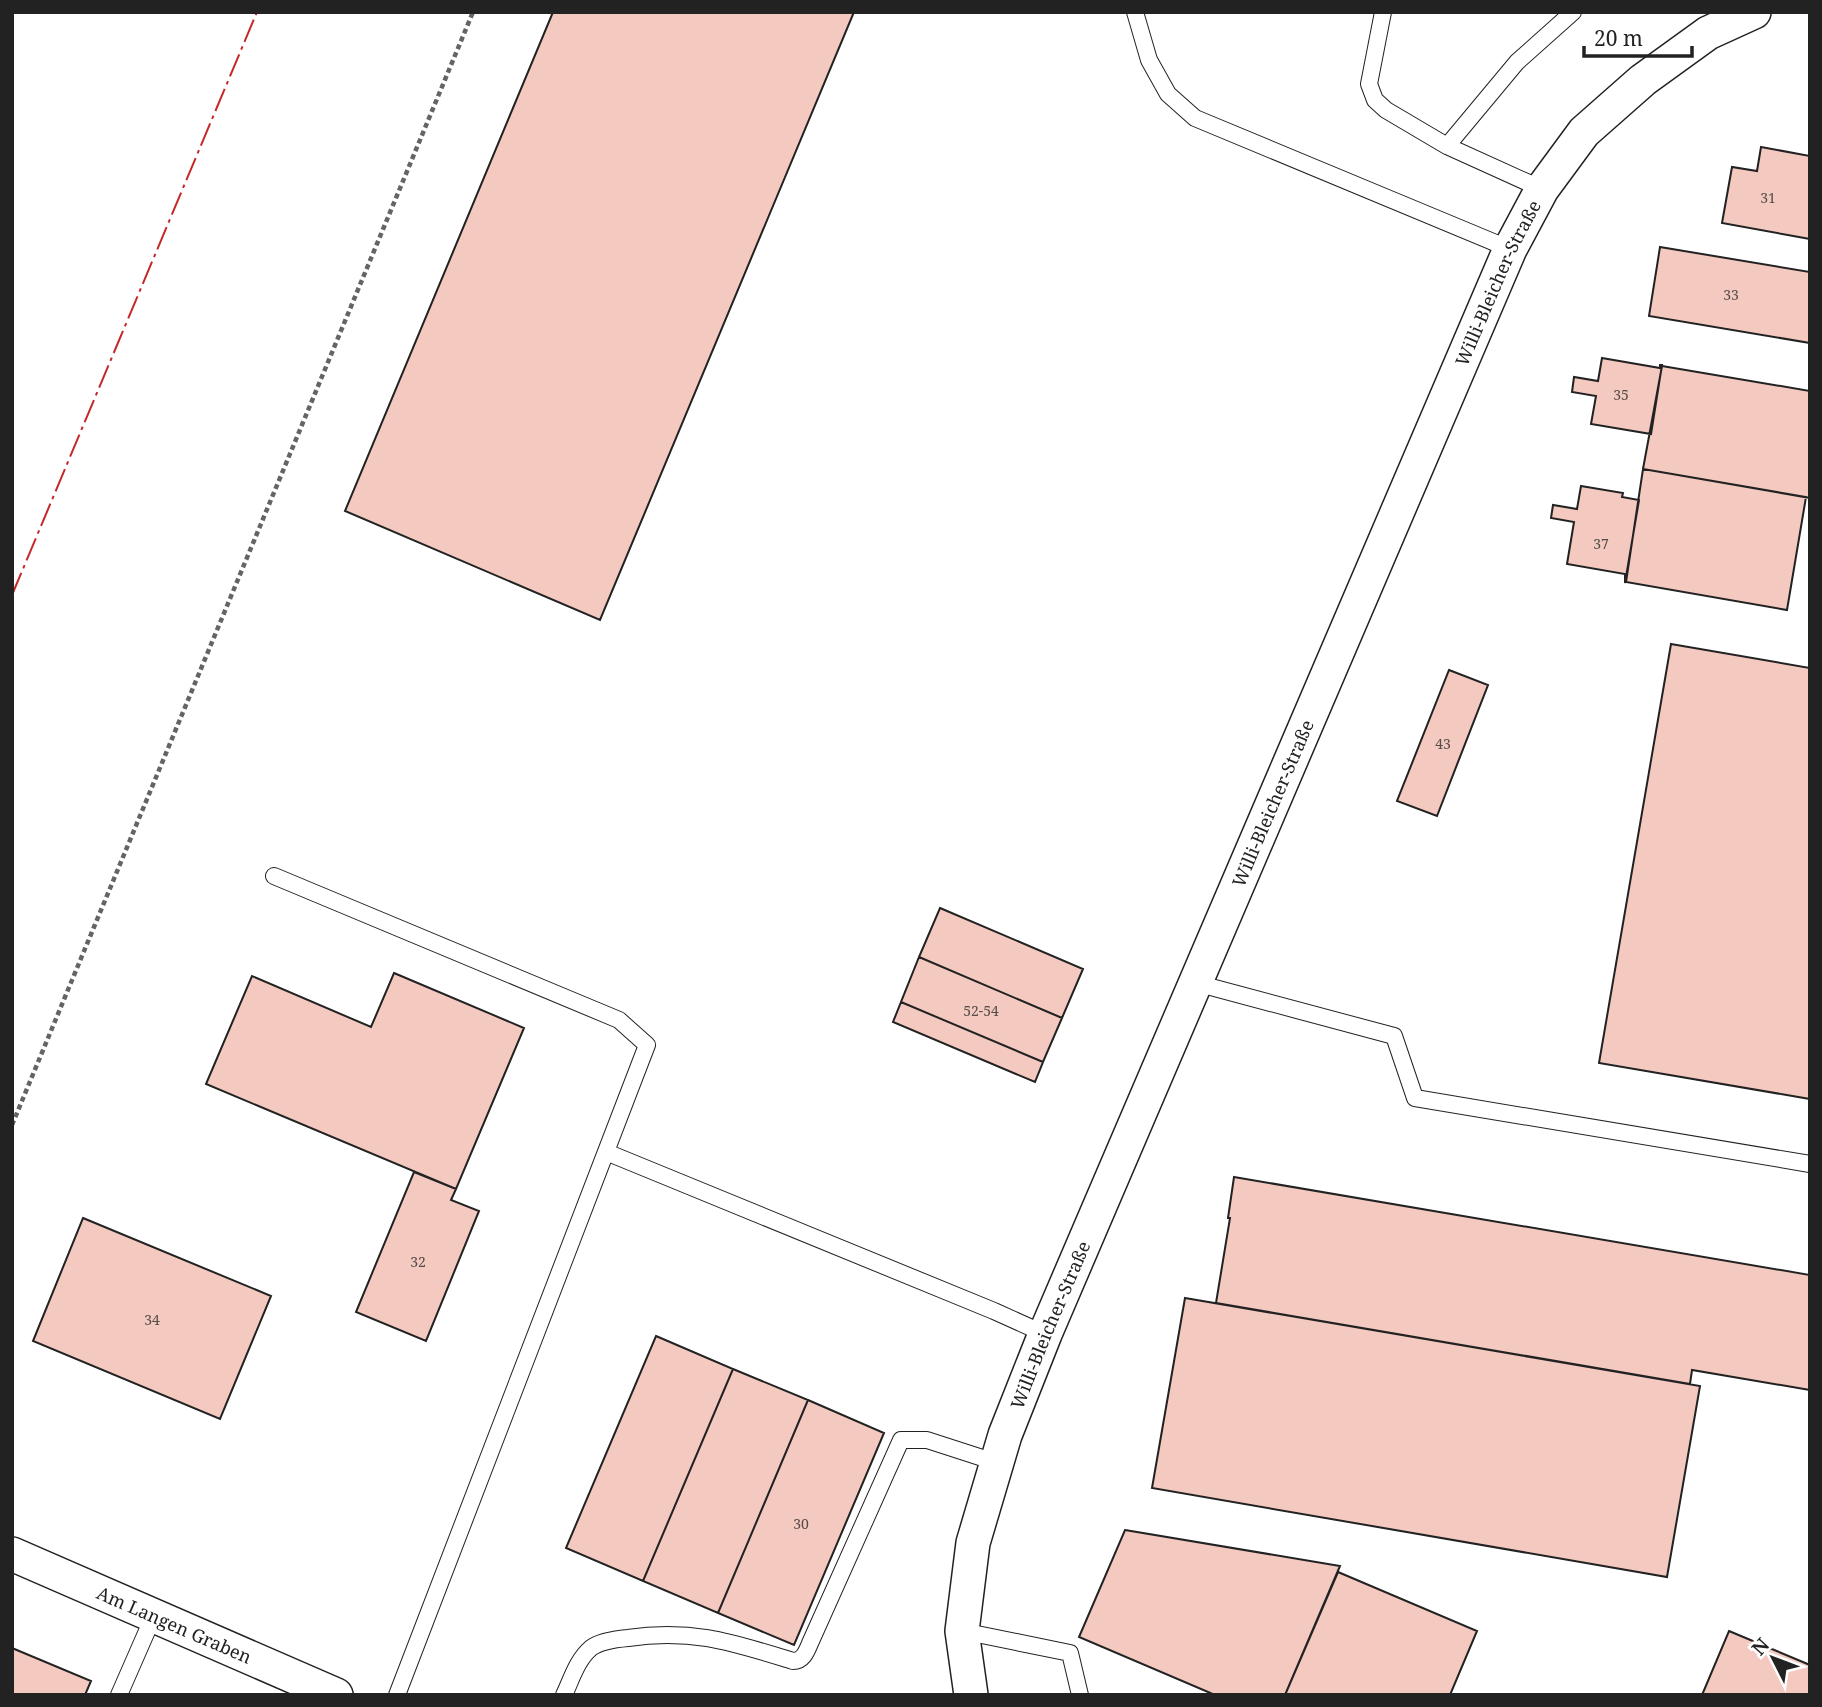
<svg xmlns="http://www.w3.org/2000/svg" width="1822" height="1707" font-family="'Noto Serif',serif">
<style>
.building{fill:#f3c9c0;stroke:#222;stroke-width:2}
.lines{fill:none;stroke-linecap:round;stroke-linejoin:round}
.lane-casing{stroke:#222;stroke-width:18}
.street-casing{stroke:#222;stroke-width:36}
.path{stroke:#646464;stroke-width:4.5;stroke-dasharray:5 3.5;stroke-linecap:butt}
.lane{stroke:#fff;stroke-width:16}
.street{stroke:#fff;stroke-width:33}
.power{stroke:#c62828;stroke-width:2;stroke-dasharray:24 5 3.5 5;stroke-linecap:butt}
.labels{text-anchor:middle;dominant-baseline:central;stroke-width:5;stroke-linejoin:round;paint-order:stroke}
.number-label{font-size:14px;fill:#564c4a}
.street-label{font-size:18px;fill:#222;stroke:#fff}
</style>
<rect width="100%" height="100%" fill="#fff"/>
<path class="building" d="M 553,12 L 854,12 L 600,620 L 345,511 Z
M 1761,147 L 1810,156 L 1810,239 L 1722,223 L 1732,167 L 1757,171 Z
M 1660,247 L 1810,272 L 1810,343 L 1649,316 Z
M 1602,358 L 1660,368 L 1660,365 L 1662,365 L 1651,434 L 1591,424 L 1596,396 L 1572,392 L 1574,377 L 1598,381 Z
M 1662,366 L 1810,391 L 1810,498 L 1643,469 Z
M 1643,469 L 1806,497 L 1787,610 L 1626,582 Z
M 1581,486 L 1623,493 L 1622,497 L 1639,500 L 1625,583 L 1625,574 L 1567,564 L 1574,522 L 1551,518 L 1553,505 L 1577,509 Z
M 1671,644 L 1810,668 L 1810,1099 L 1599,1063 Z
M 1449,670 L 1488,685 L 1437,816 L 1397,801 Z
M 940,908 L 1083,969 L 1062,1018 L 919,957 Z
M 919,957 L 1062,1018 L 1043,1062 L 901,1002 Z
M 394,973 L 524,1028 L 456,1189 L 206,1084 L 252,976 L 371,1027 Z
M 901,1002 L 1043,1062 L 1035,1082 L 893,1022 Z
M 414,1172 L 456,1189 L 451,1200 L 479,1211 L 426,1341 L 356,1312 Z
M 1234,1177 L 1810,1275 L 1810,1390 L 1692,1370 L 1690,1384 L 1216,1303 L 1230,1218 L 1228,1218 Z
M 83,1218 L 271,1296 L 220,1419 L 33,1341 Z
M 1185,1298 L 1700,1386 L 1667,1577 L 1152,1488 Z
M 656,1336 L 733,1369 L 643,1581 L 566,1548 Z
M 733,1369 L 808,1400 L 718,1613 L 643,1581 Z
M 808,1400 L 884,1433 L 794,1645 L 718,1613 Z
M 1125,1530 L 1340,1566 L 1285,1695 L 1215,1695 L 1079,1637 Z
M 1338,1572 L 1477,1631 L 1450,1695 L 1285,1695 Z
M 1729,1631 L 1810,1665 L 1810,1695 L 1702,1695 Z
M 12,1648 L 91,1681 L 85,1695 L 12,1695 Z"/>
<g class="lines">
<g class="lane-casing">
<path id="lane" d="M 1135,12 L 1149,60 L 1168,94 L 1195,118 L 1510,249
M 1383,12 L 1369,84 L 1375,100 L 1386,110 L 1447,146 L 1542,189
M 1447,146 L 1517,62 L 1573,12
M 274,876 L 619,1020 L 647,1045 L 397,1695
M 1196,983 L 1394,1036 L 1415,1098 L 1810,1164
M 606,1152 L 994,1311 L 1045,1334
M 962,1631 L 1070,1653 L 1080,1695
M 119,1695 L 154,1615
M 564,1695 C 572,1678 577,1660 591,1648 C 600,1641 617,1639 628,1638 C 691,1628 734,1643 793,1661 C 804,1661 807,1650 811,1641 L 901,1440 L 927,1440 L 995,1462"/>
</g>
<g class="street-casing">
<g id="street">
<path id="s1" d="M 12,1554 L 336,1695"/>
<path id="s2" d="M 971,1695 L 962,1631 L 973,1543 L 1005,1435 L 1045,1334 L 1510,249 L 1542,189 L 1584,132 L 1643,80 L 1708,33 L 1754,12"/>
</g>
</g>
<path class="path" d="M 12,1125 L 473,12"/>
<use href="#lane" class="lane"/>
<use href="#street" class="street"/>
<path class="power" d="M 12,595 L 257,12"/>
</g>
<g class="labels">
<g class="number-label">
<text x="1768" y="197">31</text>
<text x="1731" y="294">33</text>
<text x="1621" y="394">35</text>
<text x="1601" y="543">37</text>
<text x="1443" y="743">43</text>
<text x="981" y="1010">52-54</text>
<text x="418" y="1261">32</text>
<text x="152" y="1319">34</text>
<text x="801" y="1523">30</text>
</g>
<g class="street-label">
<text stroke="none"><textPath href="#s2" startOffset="1519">Willi-Bleicher-Straße</textPath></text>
<text stroke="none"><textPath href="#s2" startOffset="952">Willi-Bleicher-Straße</textPath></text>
<text stroke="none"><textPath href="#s2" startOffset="385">Willi-Bleicher-Straße</textPath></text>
<text stroke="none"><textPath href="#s1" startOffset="177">Am Langen Graben</textPath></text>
</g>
</g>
<rect width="1822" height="1707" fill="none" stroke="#222222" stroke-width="28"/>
<g transform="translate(1773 1658) rotate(312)" stroke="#ffffff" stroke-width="5" paint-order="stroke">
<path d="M0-5L12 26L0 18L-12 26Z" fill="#222222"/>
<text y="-10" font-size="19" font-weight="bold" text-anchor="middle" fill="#222222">N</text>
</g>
<path d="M1584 46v10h108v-10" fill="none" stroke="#222222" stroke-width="3.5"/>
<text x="1594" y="46" font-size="21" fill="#222222" stroke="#ffffff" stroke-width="5" paint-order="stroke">20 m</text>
</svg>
